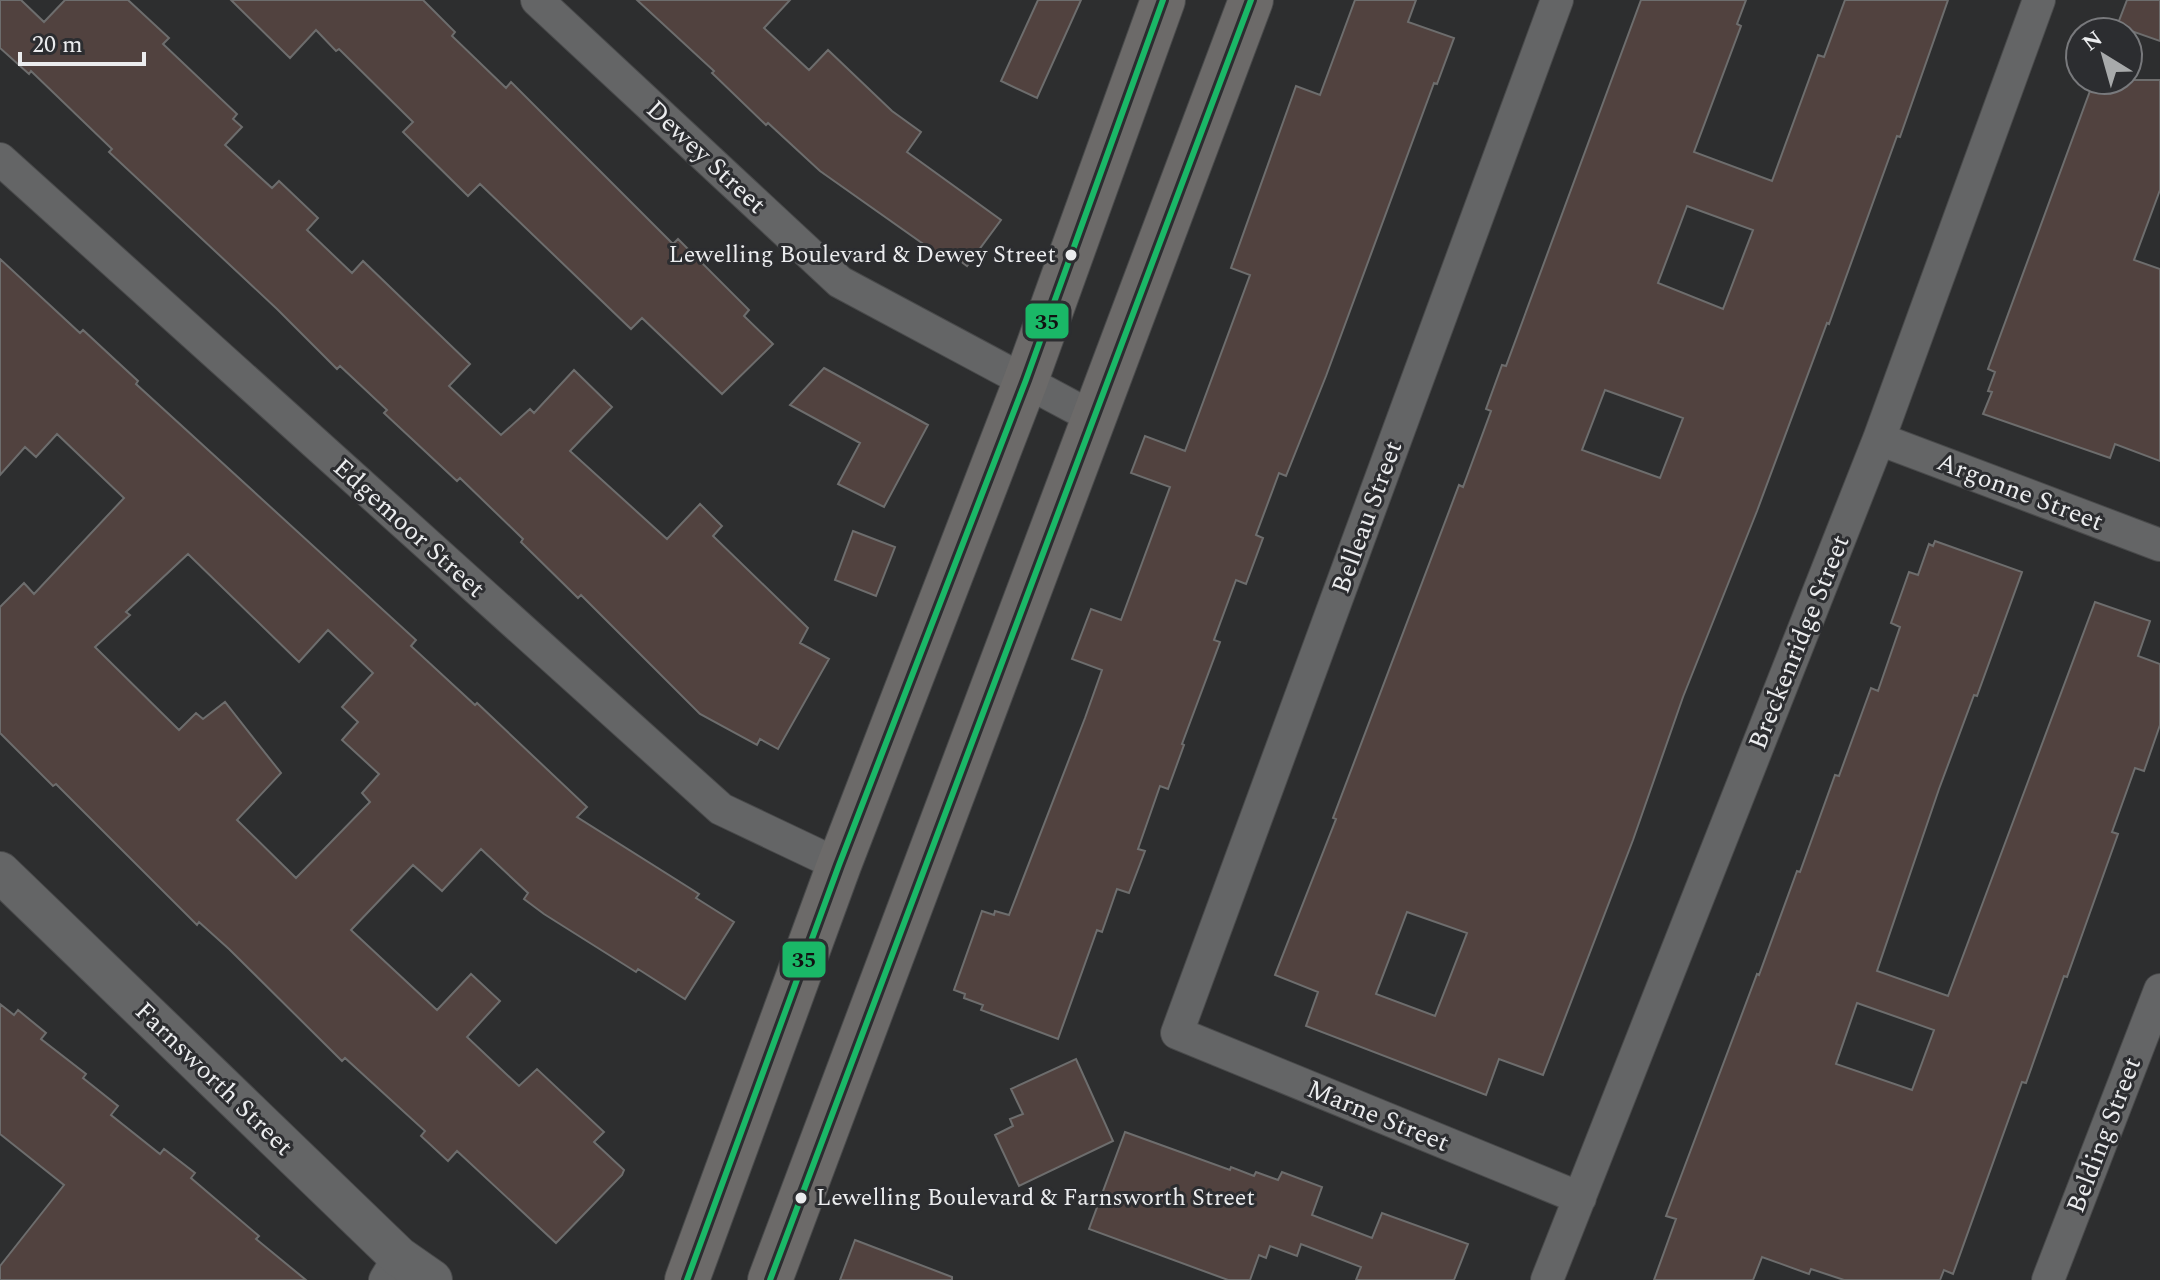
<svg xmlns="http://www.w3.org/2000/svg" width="2160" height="1280" font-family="Spectral,serif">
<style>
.building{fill:#51423f;stroke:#6d6d6d;stroke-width:2;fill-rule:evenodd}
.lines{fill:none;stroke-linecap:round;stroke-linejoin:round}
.minor-casing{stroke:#494a4b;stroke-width:34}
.tertiary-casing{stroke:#494a4b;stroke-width:42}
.secondary-casing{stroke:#494a4b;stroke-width:46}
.minor{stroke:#646566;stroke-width:32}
.tertiary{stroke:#646566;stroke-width:40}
.secondary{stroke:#6c6a69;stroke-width:44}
.bus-1-casing{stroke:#2c2d30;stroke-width:12}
.bus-1{stroke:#1ab867;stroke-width:6}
.bus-dot{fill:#ebecee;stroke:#2c2d30;stroke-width:3}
.labels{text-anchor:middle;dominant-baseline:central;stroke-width:6;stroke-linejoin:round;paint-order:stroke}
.bus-label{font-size:24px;fill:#ebecee;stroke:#2c2d30;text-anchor:end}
.street-label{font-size:26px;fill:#ebecee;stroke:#2c2d30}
.line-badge{stroke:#2c2d30;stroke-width:3}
.pale-badge-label{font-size:22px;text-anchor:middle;font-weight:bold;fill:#111}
</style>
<rect width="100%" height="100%" fill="#2d2e2f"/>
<path class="building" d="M 0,0 L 21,0 L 44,22 L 65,0 L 128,0 L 169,38 L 163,44 L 237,114 L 233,119 L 242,127 L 225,145 L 272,188 L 279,181 L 318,218 L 307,230 L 352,273 L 363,261 L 470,364 L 449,386 L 501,435 L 530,409 L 534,413 L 574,370 L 612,407 L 570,451 L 667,539 L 700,504 L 722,526 L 713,536 L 808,628 L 800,643 L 829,659 L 778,749 L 760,739 L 757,745 L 700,714 L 581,595 L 578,598 L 521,542 L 523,539 L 460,478 L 457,481 L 384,413 L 387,410 L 340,366 L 337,369 L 277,309 L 109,152 L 112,149 L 31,71 L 29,74 L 0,48 Z
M 231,0 L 423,0 L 455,32 L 452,36 L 506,88 L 511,82 L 673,244 L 678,239 L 749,310 L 744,316 L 773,344 L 722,394 L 642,318 L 631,329 L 480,184 L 468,196 L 403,132 L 413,122 L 339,49 L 336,51 L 316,30 L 290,58 Z
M 637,0 L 790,0 L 764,28 L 809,70 L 828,50 L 892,111 L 921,132 L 907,152 L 1001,220 L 967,266 L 951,254 L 946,260 L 820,171 L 768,123 L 766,125 L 712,73 L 714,71 Z
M 1038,0 L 1081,0 L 1037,98 L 1001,81 Z
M 1355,0 L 1416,0 L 1408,22 L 1454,38 L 1437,84 L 1434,83 L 1326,376 L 1286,476 L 1279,473 L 1256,535 L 1263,538 L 1246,584 L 1236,580 L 1214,640 L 1220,642 L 1182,744 L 1184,745 L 1168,789 L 1160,786 L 1138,849 L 1145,851 L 1129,893 L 1117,889 L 1102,932 L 1097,930 L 1058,1039 L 981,1010 L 983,1005 L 964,998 L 965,994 L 954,990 L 982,911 L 994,915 L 995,911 L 1009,915 L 1085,718 L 1102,670 L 1072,659 L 1091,609 L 1121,620 L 1170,487 L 1131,473 L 1145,436 L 1185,451 L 1250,275 L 1231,268 L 1296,86 L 1320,95 Z
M 1641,0 L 1746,0 L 1737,24 L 1741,26 L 1694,152 L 1772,181 L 1818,55 L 1824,57 L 1845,0 L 1948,0 L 1900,137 L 1897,136 L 1829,324 L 1827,323 L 1757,511 L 1683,697 L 1633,840 L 1543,1075 L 1499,1059 L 1486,1095 L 1306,1026 L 1318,992 L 1275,975 L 1336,819 L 1333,818 L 1459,485 L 1463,487 L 1491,411 L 1486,409 L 1502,365 L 1506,366 ZM 1687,206 L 1753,230 L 1723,309 L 1658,283 ZM 1605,390 L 1683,418 L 1660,478 L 1582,450 ZM 1407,912 L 1467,933 L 1435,1016 L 1376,994 Z
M 2127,0 L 2160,0 L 2160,41 L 2117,26 Z
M 2094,80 L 2160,80 L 2160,190 L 2134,260 L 2160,269 L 2160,461 L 2115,444 L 2110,458 L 1983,414 L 1992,392 L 1988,391 L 1995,372 L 1988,369 Z
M 0,259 L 80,333 L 83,330 L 138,381 L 136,384 L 416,640 L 411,646 L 475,705 L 477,703 L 587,807 L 577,817 L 699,894 L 696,898 L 734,922 L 685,999 L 638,969 L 636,972 L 544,914 L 524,899 L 528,893 L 481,849 L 442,891 L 413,865 L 351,930 L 437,1010 L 471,974 L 500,1001 L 467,1037 L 519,1086 L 537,1069 L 604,1132 L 594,1142 L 624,1170 L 622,1175 L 556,1243 L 457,1151 L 448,1161 L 421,1136 L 425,1131 L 345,1058 L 342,1061 L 229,949 L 199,922 L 197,925 L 56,784 L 53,786 L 0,733 L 0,607 L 24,583 L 34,594 L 124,498 L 57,434 L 36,457 L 25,447 L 0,475 ZM 188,554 L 299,662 L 328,630 L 373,673 L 342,707 L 358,722 L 342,740 L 379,774 L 362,793 L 370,802 L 296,878 L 237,820 L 281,773 L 225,702 L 203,719 L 196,713 L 179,730 L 95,647 L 130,615 L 126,612 Z
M 824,368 L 928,425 L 884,507 L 838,484 L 860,443 L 790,405 Z
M 853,531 L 895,547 L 876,596 L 835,580 Z
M 1935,541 L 2022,572 L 1977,696 L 1974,695 L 1939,789 L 1877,971 L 1948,996 L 2095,602 L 2150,621 L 2138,656 L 2160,664 L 2160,725 L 2144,771 L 2135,768 L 2112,832 L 2118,834 L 2067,977 L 2064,976 L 2026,1083 L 2022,1082 L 1953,1274 L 1944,1270 L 1940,1280 L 1844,1280 L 1811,1269 L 1809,1274 L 1762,1257 L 1753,1280 L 1654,1280 L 1676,1219 L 1666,1216 L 1757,974 L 1759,975 L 1797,871 L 1800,872 L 1835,775 L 1839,776 L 1871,688 L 1878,691 L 1900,627 L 1891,623 L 1909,572 L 1918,575 L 1929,544 L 1933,546 ZM 1857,1003 L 1934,1030 L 1912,1090 L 1836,1064 Z
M 0,1004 L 14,1015 L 18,1010 L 46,1033 L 41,1039 L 86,1074 L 83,1078 L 118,1106 L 111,1115 L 160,1154 L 164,1149 L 195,1173 L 191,1178 L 259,1236 L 256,1239 L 306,1280 L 0,1280 L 0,1266 L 64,1185 L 0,1134 Z
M 1076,1059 L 1113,1141 L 1019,1186 L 995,1135 L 1013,1126 L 1010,1119 L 1023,1114 L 1011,1089 Z
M 1125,1132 L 1230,1170 L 1231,1167 L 1254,1176 L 1256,1172 L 1278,1180 L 1282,1172 L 1322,1187 L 1312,1215 L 1372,1238 L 1382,1213 L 1468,1244 L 1454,1280 L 1356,1280 L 1361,1267 L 1301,1244 L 1297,1256 L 1270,1246 L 1266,1258 L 1259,1255 L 1250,1280 L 1228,1280 L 1089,1229 Z
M 855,1240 L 952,1277 L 952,1280 L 840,1280 Z"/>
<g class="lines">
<g class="minor-casing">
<path id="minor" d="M 537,0 L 840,282 L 1094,418
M 1557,0 L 1177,1033 L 1580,1198
M 0,159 L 721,809 L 839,865
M 1879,439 L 2160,545
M 385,1280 L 399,1257
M 1547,1280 L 1879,439 L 2039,0
M 2048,1280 L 2160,990"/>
</g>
<g class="tertiary-casing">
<path id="tertiary" d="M 0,872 L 399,1257 L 432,1280"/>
</g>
<g class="secondary-casing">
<path id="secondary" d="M 687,1280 L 839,865 L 1026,380 L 1163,0
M 770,1280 L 1251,0"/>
</g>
<use href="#minor" class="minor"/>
<use href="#tertiary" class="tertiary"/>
<use href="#secondary" class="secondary"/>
<g class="bus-1-casing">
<path id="bus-1" d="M 687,1280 L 839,865 L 1026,380 L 1163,0
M 770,1280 L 1251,0"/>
</g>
<use href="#bus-1" class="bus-1"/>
</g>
<g class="bus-dot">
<circle cx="1071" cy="255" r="7"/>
<circle cx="801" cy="1198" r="7"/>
</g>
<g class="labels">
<g class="bus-label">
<text x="1056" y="255">Lewelling Boulevard &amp; Dewey Street</text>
<text x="816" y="1198" text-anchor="start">Lewelling Boulevard &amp; Farnsworth Street</text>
</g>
<g class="street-label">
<text transform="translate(706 157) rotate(43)">Dewey Street</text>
<text transform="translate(2020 492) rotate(21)">Argonne Street</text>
<text transform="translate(1367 517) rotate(-70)">Belleau Street</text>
<text transform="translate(409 528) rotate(42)">Edgemoor Street</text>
<text transform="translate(1799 642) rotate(-68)">Breckenridge Street</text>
<text transform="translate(214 1079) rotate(44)">Farnsworth Street</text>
<text transform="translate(1378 1116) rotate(22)">Marne Street</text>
<text transform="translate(2104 1135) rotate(-69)">Belding Street</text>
</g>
</g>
<g class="line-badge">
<rect x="1024" y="302" width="46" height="38" rx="8" fill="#1ab867"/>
<rect x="781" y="940" width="46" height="39" rx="8" fill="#1ab867"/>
</g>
<g class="pale-badge-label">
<text x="1047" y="329">35</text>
<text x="804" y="967">35</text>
</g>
<g transform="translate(2104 56) rotate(323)"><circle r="38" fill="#2c2d30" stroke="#78797c" stroke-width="2"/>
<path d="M0-6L14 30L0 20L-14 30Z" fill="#a8aaab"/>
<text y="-12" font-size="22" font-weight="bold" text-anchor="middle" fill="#ebecee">N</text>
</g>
<path d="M20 52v12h124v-12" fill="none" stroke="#ebecee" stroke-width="4"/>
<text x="32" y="52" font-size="24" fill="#ebecee" stroke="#2c2d30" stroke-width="6" paint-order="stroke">20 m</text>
</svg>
